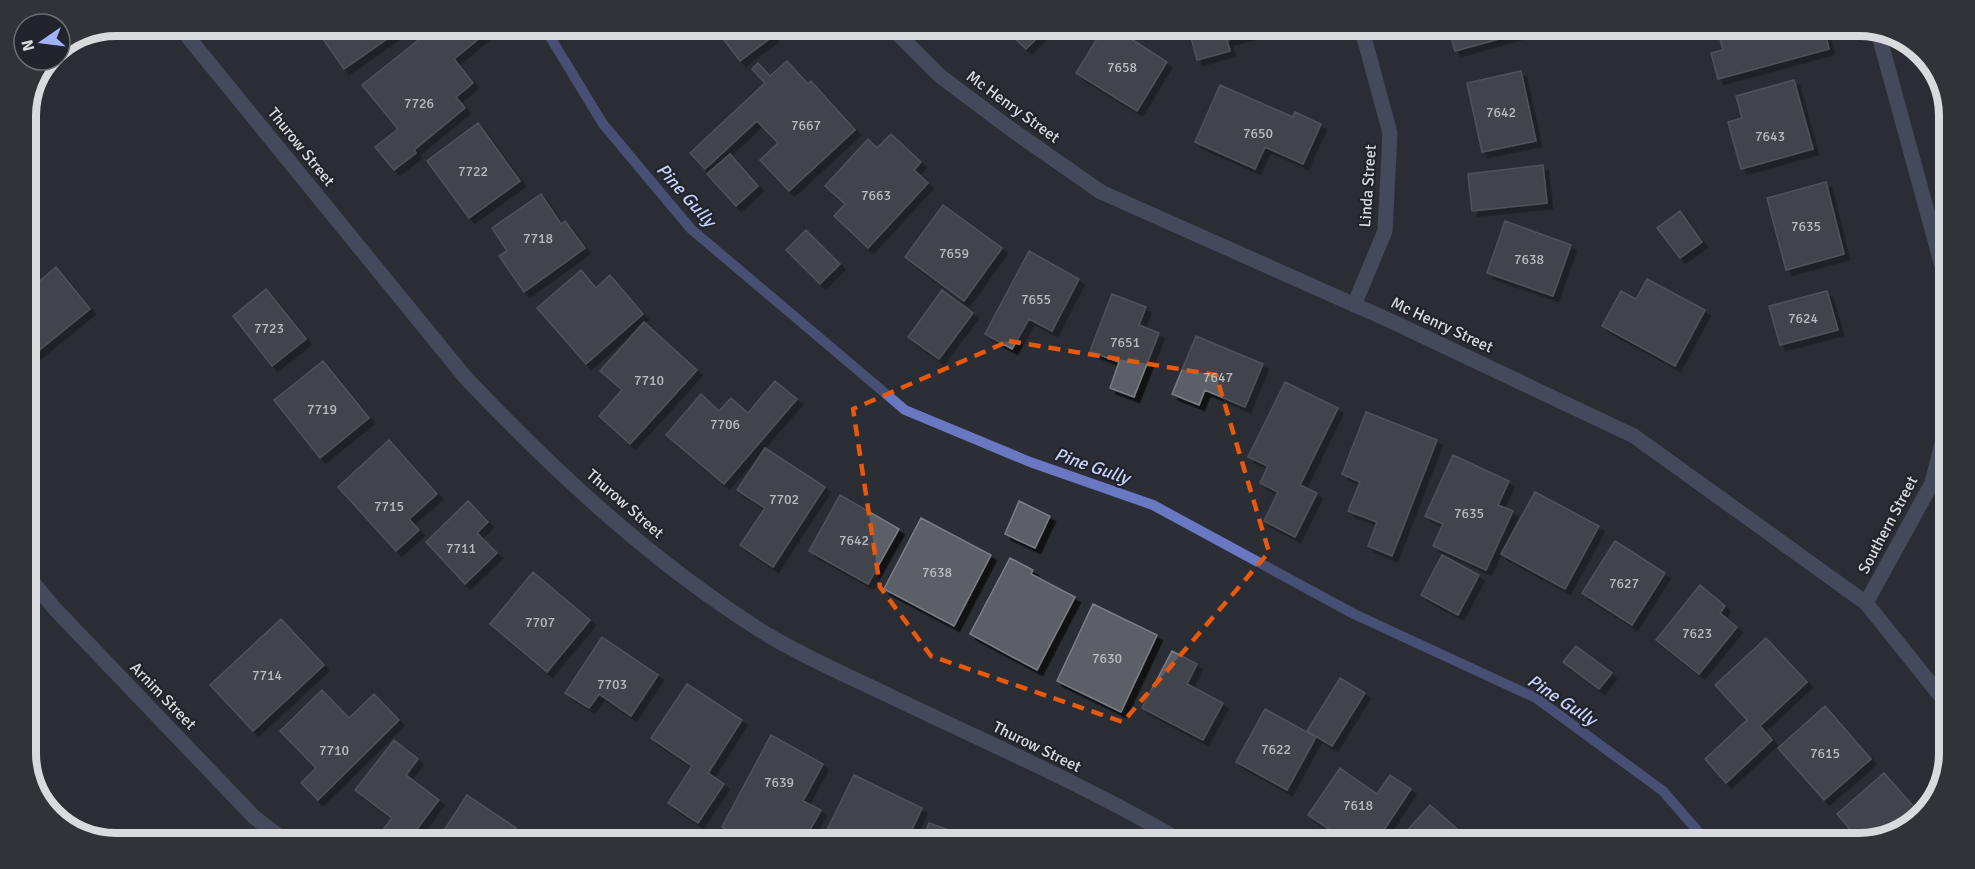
<svg xmlns="http://www.w3.org/2000/svg" width="1975" height="869" font-family="Signika,sans-serif">
<style>
.lines{fill:none;stroke-linecap:round;stroke-linejoin:round}
.stream{stroke:#6a78c4;stroke-width:10}
.building{fill:#5c5e66;stroke:#7c7e86;stroke-width:1.5;filter:url(#shadow)}
.minor{stroke:#646b8c;stroke-width:15}
.marked{fill:none;stroke:#e8590c;stroke-width:4.5;stroke-dasharray:12 8;stroke-linejoin:round}
.labels{text-anchor:middle;dominant-baseline:central;stroke-width:4.5;stroke-linejoin:round;paint-order:stroke}
.number-label{font-size:14px;fill:#babbc0}
.street-label{font-size:16px;fill:#d9dade;stroke:#22242b}
.water-label{font-size:18px;font-style:italic;fill:#c7d1fb;stroke:#22242b}
.rim{fill:none;stroke:#d9dade;stroke-width:8}
</style>
<defs>
<filter id="shadow"><feDropShadow dx="5.5" dy="5.5" stdDeviation="0" flood-color="#0009"/></filter>
</defs>
<rect width="100%" height="100%" fill="#2c2e35"/>
<g class="lines">
<path class="stream" d="M 544,27 L 603,124 L 691,229 L 905,410 L 1030,462 L 1153,505 L 1354,614 L 1536,698 L 1663,791 L 1708,843"/>
</g>
<path class="building" d="M 314,26 L 389,27 L 394,34 L 344,69 Z
M 435,27 L 483,27 L 487,32 L 454,59 L 473,83 L 456,97 L 465,108 L 414,150 L 416,153 L 394,170 L 375,147 L 398,129 L 362,85 Z
M 715,28 L 767,28 L 773,36 L 740,61 Z
M 1005,29 L 1046,29 L 1026,49 Z
M 1103,29 L 1116,29 L 1167,62 L 1137,111 L 1076,73 Z
M 1189,30 L 1264,30 L 1227,40 L 1230,51 L 1197,60 Z
M 1459,31 L 1516,31 L 1517,34 L 1455,51 L 1450,33 Z
M 1718,32 L 1791,32 L 1793,39 L 1825,32 L 1829,49 L 1718,79 L 1711,53 L 1723,50 Z
M 787,61 L 808,84 L 811,81 L 855,130 L 789,191 L 760,160 L 778,143 L 757,121 L 705,169 L 690,153 L 765,83 L 752,69 L 758,63 L 770,76 Z
M 1521,71 L 1536,141 L 1482,152 L 1467,83 Z
M 1794,80 L 1813,149 L 1741,169 L 1728,122 L 1742,118 L 1736,96 Z
M 1220,85 L 1293,117 L 1295,112 L 1321,124 L 1303,164 L 1265,147 L 1255,169 L 1195,142 Z
M 478,123 L 520,181 L 469,218 L 427,161 Z
M 891,134 L 921,162 L 914,170 L 928,183 L 868,248 L 834,216 L 845,204 L 825,186 L 868,139 L 877,148 Z
M 730,154 L 758,186 L 736,206 L 707,174 Z
M 1543,165 L 1547,203 L 1472,211 L 1468,174 Z
M 1826,182 L 1844,254 L 1786,270 L 1767,198 Z
M 541,194 L 561,224 L 565,221 L 585,248 L 524,292 L 499,256 L 507,251 L 492,228 Z
M 943,205 L 1002,248 L 964,301 L 905,257 Z
M 1680,211 L 1702,242 L 1680,258 L 1657,228 Z
M 1505,221 L 1571,245 L 1553,296 L 1487,273 Z
M 806,230 L 840,264 L 820,284 L 786,250 Z
M 1029,251 L 1079,279 L 1052,331 L 1029,319 L 1012,349 L 985,334 Z
M 56,267 L 90,309 L 26,361 L 26,293 Z
M 581,270 L 596,288 L 610,275 L 643,314 L 586,364 L 537,308 Z
M 1647,279 L 1705,310 L 1675,366 L 1602,326 L 1621,291 L 1636,299 Z
M 266,289 L 306,339 L 272,366 L 233,316 Z
M 942,290 L 973,313 L 939,359 L 908,337 Z
M 1827,291 L 1838,330 L 1780,345 L 1769,306 Z
M 1112,294 L 1146,307 L 1139,325 L 1159,333 L 1134,397 L 1110,388 L 1119,362 L 1090,351 Z
M 644,322 L 697,370 L 630,444 L 599,416 L 622,390 L 600,371 Z
M 1196,336 L 1263,364 L 1245,407 L 1205,390 L 1199,405 L 1172,394 Z
M 323,361 L 369,418 L 320,458 L 274,400 Z
M 775,381 L 797,399 L 724,484 L 666,435 L 701,394 L 719,411 L 731,398 L 748,413 Z
M 1285,382 L 1338,408 L 1300,485 L 1317,493 L 1295,537 L 1264,521 L 1278,492 L 1260,483 L 1268,466 L 1248,457 Z
M 1366,412 L 1437,440 L 1392,556 L 1368,546 L 1377,522 L 1348,511 L 1360,482 L 1342,474 Z
M 389,440 L 437,494 L 409,519 L 419,530 L 396,551 L 338,487 Z
M 765,448 L 825,487 L 773,567 L 740,545 L 765,508 L 737,490 Z
M 1453,455 L 1509,481 L 1498,505 L 1513,511 L 1486,570 L 1433,546 L 1443,524 L 1425,516 Z
M 1535,492 L 1599,526 L 1565,589 L 1501,554 Z
M 840,495 L 899,529 L 868,584 L 809,551 Z
M 468,501 L 488,522 L 477,533 L 497,553 L 465,584 L 426,542 Z
M 1019,501 L 1050,516 L 1035,548 L 1005,534 Z
M 921,518 L 991,555 L 954,626 L 884,589 Z
M 1615,541 L 1665,573 L 1632,625 L 1582,593 Z
M 1442,555 L 1479,575 L 1458,615 L 1421,595 Z
M 1010,558 L 1033,570 L 1031,574 L 1075,597 L 1037,670 L 970,634 Z
M 533,572 L 590,620 L 547,672 L 490,624 Z
M 1700,585 L 1725,606 L 1720,613 L 1737,627 L 1699,674 L 1656,640 Z
M 1093,604 L 1157,635 L 1121,712 L 1057,681 Z
M 281,619 L 324,665 L 253,731 L 210,685 Z
M 602,637 L 658,675 L 631,716 L 599,694 L 589,708 L 565,693 Z
M 1766,638 L 1807,682 L 1760,726 L 1772,740 L 1726,783 L 1705,759 L 1747,720 L 1715,685 Z
M 1576,646 L 1612,673 L 1599,689 L 1563,662 Z
M 1172,651 L 1197,664 L 1187,684 L 1223,703 L 1203,740 L 1142,708 Z
M 1340,678 L 1365,693 L 1332,746 L 1307,731 Z
M 687,684 L 742,720 L 708,773 L 724,784 L 698,823 L 668,803 L 692,766 L 651,738 Z
M 322,690 L 349,718 L 374,694 L 399,720 L 318,800 L 301,783 L 316,768 L 280,731 Z
M 1825,706 L 1871,759 L 1824,800 L 1778,748 Z
M 1265,709 L 1316,737 L 1287,790 L 1236,762 Z
M 771,735 L 823,764 L 803,801 L 821,810 L 805,839 L 744,839 L 722,827 Z
M 394,740 L 418,759 L 406,775 L 439,800 L 410,838 L 377,838 L 392,818 L 355,790 Z
M 1340,768 L 1377,794 L 1390,775 L 1411,789 L 1376,842 L 1347,841 L 1308,815 Z
M 1884,773 L 1921,815 L 1910,828 L 1862,843 L 1837,814 Z
M 854,775 L 922,808 L 907,840 L 842,839 L 826,832 Z
M 467,795 L 516,828 L 509,838 L 439,838 Z
M 1430,805 L 1472,842 L 1397,842 Z
M 929,823 L 977,840 L 923,840 Z"/>
<g class="lines">
<path class="minor" d="M 179,26 L 465,377 C 556,473 655,565 768,635 C 808,659 851,677 894,698 C 990,744 1089,787 1181,841
M 893,29 L 940,76 L 1012,130 L 1101,192 L 1391,321 L 1634,436 L 1866,603 L 1943,699
M 1878,32 L 1948,288
M 1354,305 L 1385,231 L 1390,133 L 1362,30
M 26,574 L 55,609 L 254,817 L 280,837
M 1866,603 L 1932,483 L 1946,427"/>
</g>
<path d="M0 0H1975V869H0ZM 1009,341 L 1216,375 L 1269,552 L 1123,722 L 931,656 L 880,587 L 853,409 Z" fill="#2c2e35" fill-opacity=".55" fill-rule="evenodd"/>
<path class="marked" d="M 1009,341 L 1216,375 L 1269,552 L 1123,722 L 931,656 L 880,587 L 853,409 Z"/>
<g class="labels">
<g class="number-label">
<text x="1122" y="67">7658</text>
<text x="419" y="103">7726</text>
<text x="1501" y="112">7642</text>
<text x="806" y="125">7667</text>
<text x="1258" y="133">7650</text>
<text x="1770" y="136">7643</text>
<text x="473" y="171">7722</text>
<text x="876" y="195">7663</text>
<text x="1806" y="226">7635</text>
<text x="538" y="238">7718</text>
<text x="954" y="253">7659</text>
<text x="1529" y="259">7638</text>
<text x="1036" y="299">7655</text>
<text x="1803" y="318">7624</text>
<text x="269" y="328">7723</text>
<text x="1125" y="342">7651</text>
<text x="1218" y="377">7647</text>
<text x="649" y="380">7710</text>
<text x="322" y="409">7719</text>
<text x="725" y="424">7706</text>
<text x="784" y="499">7702</text>
<text x="389" y="506">7715</text>
<text x="1469" y="513">7635</text>
<text x="854" y="540">7642</text>
<text x="461" y="548">7711</text>
<text x="937" y="572">7638</text>
<text x="1624" y="583">7627</text>
<text x="540" y="622">7707</text>
<text x="1697" y="633">7623</text>
<text x="1107" y="658">7630</text>
<text x="267" y="675">7714</text>
<text x="612" y="684">7703</text>
<text x="1276" y="749">7622</text>
<text x="334" y="750">7710</text>
<text x="1825" y="753">7615</text>
<text x="779" y="782">7639</text>
<text x="1358" y="805">7618</text>
</g>
<g class="street-label">
<text transform="translate(1013 107) rotate(36)">Mc Henry Street</text>
<text transform="translate(301 147) rotate(51)">Thurow Street</text>
<text transform="translate(1368 186) rotate(-86)">Linda Street</text>
<text transform="translate(1442 325) rotate(25)">Mc Henry Street</text>
<text transform="translate(625 504) rotate(41)">Thurow Street</text>
<text transform="translate(1888 525) rotate(-62)">Southern Street</text>
<text transform="translate(163 696) rotate(46)">Arnim Street</text>
<text transform="translate(1037 747) rotate(26)">Thurow Street</text>
</g>
<g class="water-label">
<text transform="translate(686 195) rotate(48)">Pine Gully</text>
<text transform="translate(1092 466) rotate(19)">Pine Gully</text>
<text transform="translate(1562 700) rotate(33)">Pine Gully</text>
</g>
</g>
<path d="M0 0H1975V869H0ZM116 36H1859A80 80 0 0 1 1939 116V753A80 80 0 0 1 1859 833H116A80 80 0 0 1 36 753V116A80 80 0 0 1 116 36Z" fill="#313339" fill-rule="evenodd"/>
<path class="rim" d="M116 36H1859A80 80 0 0 1 1939 116V753A80 80 0 0 1 1859 833H116A80 80 0 0 1 36 753V116A80 80 0 0 1 116 36Z"/>
<g transform="translate(42 42) rotate(256)"><circle r="28" fill="#22242b" stroke="#6b6d73" stroke-width="1.5"/>
<path d="M0-4.5L10 22L0 15L-10 22Z" fill="#a3b2fd"/>
<text y="-9" font-size="16" font-weight="bold" text-anchor="middle" fill="#d9dade">N</text>
</g>
</svg>
